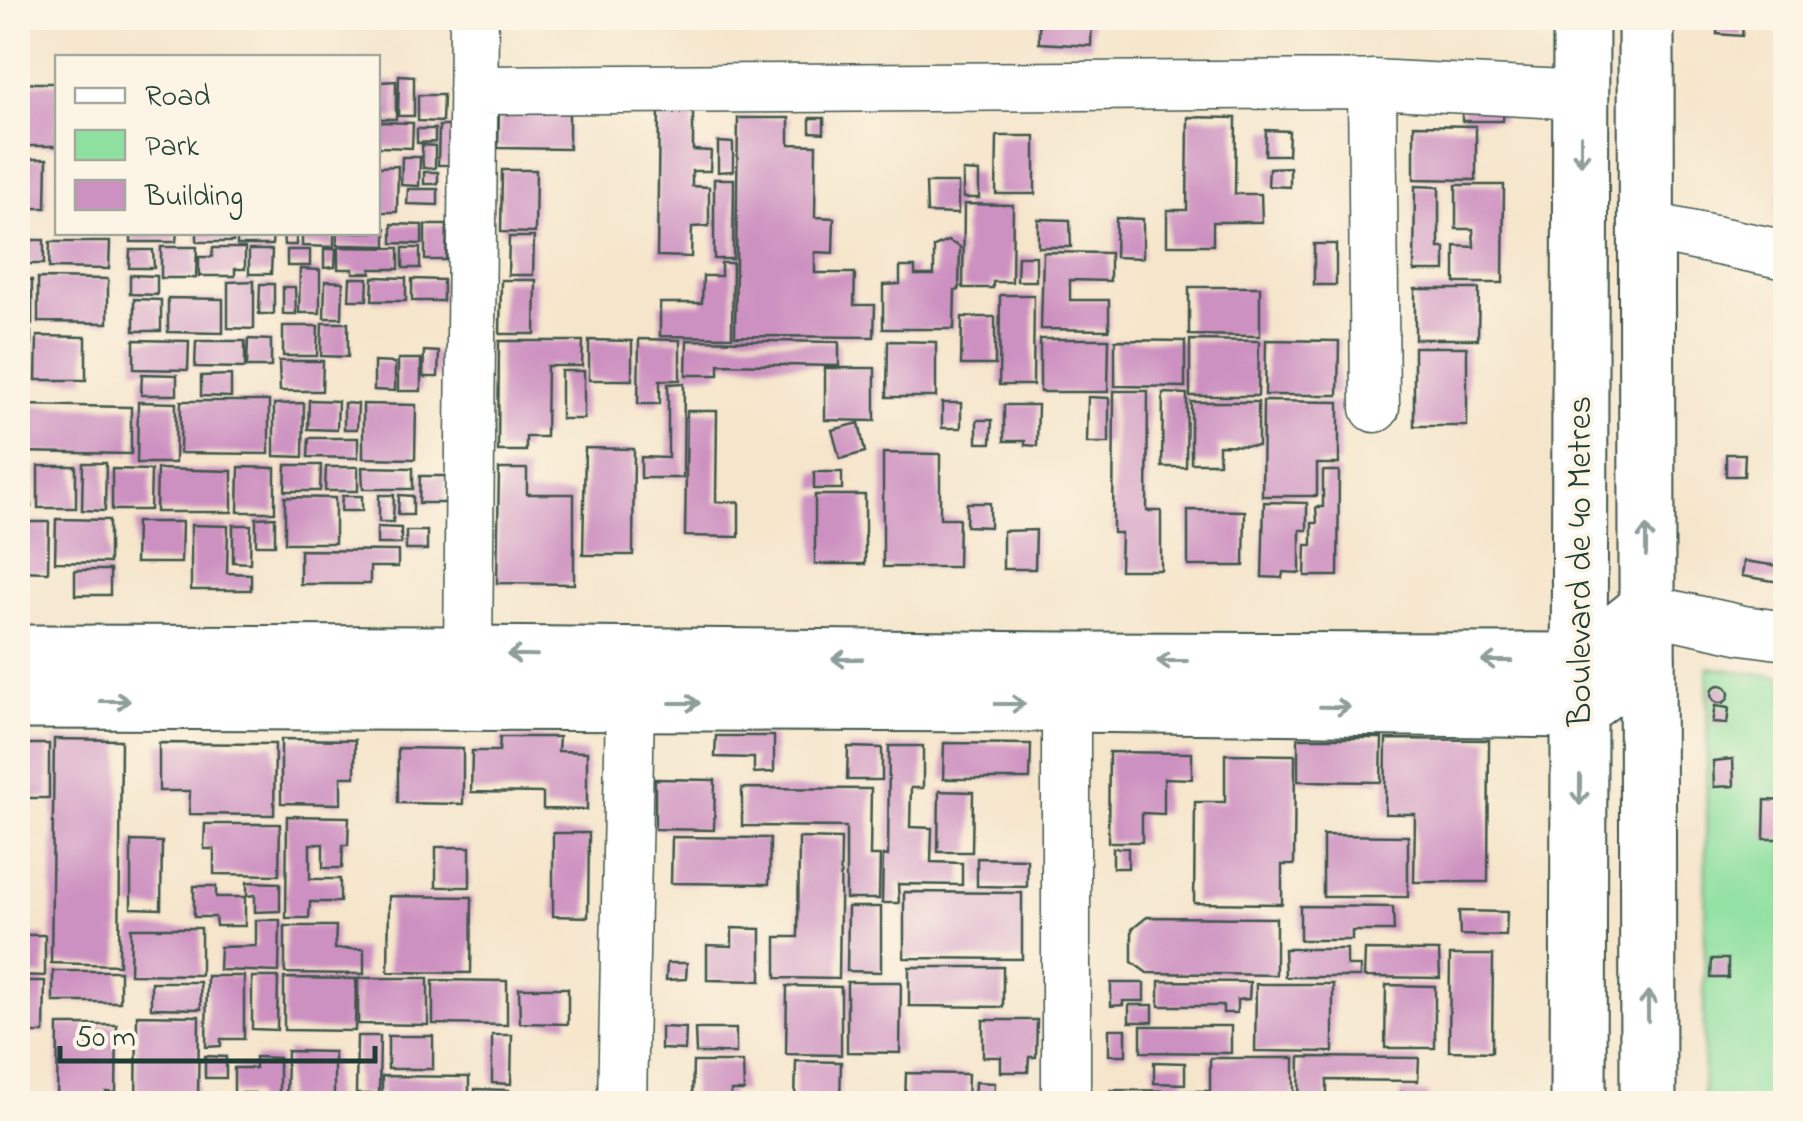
<svg xmlns="http://www.w3.org/2000/svg" width="1803" height="1121" font-family="'Indie Flower',sans-serif">
<style>
.green{fill:#8ee0a0;stroke:#568e6a;stroke-width:2.5}
.building{fill:#cd91c1}
.lines{fill:none;stroke-linecap:round;stroke-linejoin:round}
.minor-casing{stroke:#3f564b;stroke-width:51}
.tertiary-casing{stroke:#3f564b;stroke-width:59}
.primary-casing{stroke:#3f564b;stroke-width:59}
.minor{stroke:#fff;stroke-width:48}
.tertiary{stroke:#fff;stroke-width:55}
.primary{stroke:#fff;stroke-width:55}
.oneway{stroke:#8f9e9a}
.labels{text-anchor:middle;dominant-baseline:central;stroke-width:8;stroke-linejoin:round;paint-order:stroke}
.street-label{font-size:35px;fill:#1f3d34;stroke:#fcf5e5}
</style>
<rect width="100%" height="100%" fill="#fcf5e5"/>
<filter id="ink" filterUnits="userSpaceOnUse"><feTurbulence type="fractalNoise" baseFrequency=".01" numOctaves="2"/><feDisplacementMap in="SourceGraphic" scale="20" xChannelSelector="R" yChannelSelector="G"/><feConvolveMatrix kernelMatrix="1 2 1 2 8 2 1 2 1" color-interpolation-filters="sRGB"/></filter>
<filter id="wash" filterUnits="userSpaceOnUse"><feTurbulence type="fractalNoise" baseFrequency=".0048" numOctaves="4" result="noise"/><feDisplacementMap in="SourceGraphic" scale="40" xChannelSelector="R" yChannelSelector="G"/><feGaussianBlur stdDeviation="2.25" result="paint"/><feColorMatrix in="noise" values="0 0 0 0 0 0 0 0 0 0 0 0 0 0 0 0 0 1.4 0 .05"/><feComposite in="paint" operator="in"/></filter>
<g filter="url(#wash)">
<rect width="100%" height="100%" fill="#f5e5cb"/>
<path class="green" d="M 1708,667 L 1785,677 L 1786,1103 L 1703,1104 Z"/>
<g id="blocks">
<path class="building" d="M 1039,18 L 1092,18 L 1091,46 L 1039,43 Z
M 1718,18 L 1744,18 L 1742,36 L 1717,34 Z
M 399,75 L 414,76 L 414,116 L 398,116 Z
M 396,81 L 396,119 L 380,119 L 381,82 Z
M 18,83 L 58,83 L 58,146 L 18,146 Z
M 418,95 L 443,95 L 442,122 L 418,121 Z
M 1462,101 L 1504,101 L 1503,121 L 1462,121 Z
M 659,108 L 693,108 L 693,150 L 711,151 L 710,171 L 692,171 L 692,186 L 709,187 L 709,226 L 692,227 L 691,257 L 657,256 Z
M 499,109 L 569,109 L 569,149 L 498,148 Z
M 1188,117 L 1236,118 L 1235,194 L 1261,194 L 1262,222 L 1213,222 L 1213,245 L 1167,245 L 1167,210 L 1187,210 Z
M 738,118 L 789,118 L 789,144 L 816,145 L 815,217 L 834,218 L 833,253 L 815,252 L 815,273 L 855,273 L 854,305 L 875,305 L 874,337 L 735,336 Z
M 810,118 L 824,118 L 824,133 L 810,132 Z
M 378,122 L 413,123 L 412,148 L 378,147 Z
M 1414,125 L 1476,126 L 1476,180 L 1414,179 Z
M 439,126 L 452,126 L 452,165 L 438,165 Z
M 417,129 L 435,129 L 435,142 L 417,143 Z
M 1266,130 L 1289,131 L 1288,155 L 1265,155 Z
M 997,136 L 1035,136 L 1035,194 L 996,194 Z
M 718,142 L 733,143 L 733,171 L 718,172 Z
M 422,145 L 435,146 L 435,168 L 423,168 Z
M 402,157 L 420,157 L 419,186 L 401,185 Z
M 18,159 L 47,159 L 46,208 L 18,208 Z
M 398,166 L 397,212 L 378,212 L 378,167 Z
M 1290,167 L 1290,187 L 1268,186 L 1269,168 Z
M 502,170 L 536,170 L 535,233 L 501,232 Z
M 963,171 L 979,172 L 979,198 L 963,198 Z
M 424,172 L 438,172 L 438,184 L 424,184 Z
M 1784,173 L 1786,173 L 1786,211 L 1776,209 Z
M 714,179 L 734,179 L 733,259 L 714,259 Z
M 926,183 L 958,183 L 958,214 L 927,213 Z
M 1456,185 L 1504,185 L 1503,283 L 1455,283 L 1455,246 L 1474,247 L 1473,229 L 1456,229 Z
M 1415,186 L 1439,187 L 1439,248 L 1445,248 L 1445,271 L 1414,271 Z
M 408,189 L 438,189 L 438,205 L 407,204 Z
M 964,204 L 1013,205 L 1012,282 L 993,282 L 993,288 L 963,288 Z
M 1116,218 L 1143,219 L 1143,258 L 1115,257 Z
M 1038,219 L 1070,220 L 1071,247 L 1038,247 Z
M 392,224 L 422,225 L 422,244 L 392,243 Z
M 425,225 L 447,225 L 446,260 L 425,260 Z
M 378,227 L 386,228 L 386,246 L 337,245 L 337,232 L 378,232 Z
M 131,232 L 177,232 L 176,242 L 131,242 Z
M 197,232 L 233,232 L 233,242 L 197,242 Z
M 237,232 L 273,232 L 272,245 L 237,245 Z
M 283,232 L 296,232 L 296,245 L 284,245 Z
M 302,232 L 334,232 L 334,247 L 302,246 Z
M 509,237 L 534,237 L 533,275 L 508,275 Z
M 18,240 L 44,240 L 44,264 L 18,264 Z
M 948,241 L 960,247 L 959,290 L 955,290 L 954,329 L 883,329 L 883,285 L 900,284 L 900,267 L 915,267 L 915,275 L 934,275 L 934,247 Z
M 50,242 L 110,242 L 109,269 L 49,268 Z
M 1314,244 L 1336,244 L 1336,285 L 1314,285 Z
M 161,247 L 197,247 L 196,278 L 161,278 Z
M 338,247 L 399,248 L 399,269 L 371,269 L 371,273 L 353,273 L 353,269 L 338,269 Z
M 213,248 L 245,248 L 245,269 L 235,269 L 235,276 L 199,276 L 199,257 L 212,257 Z
M 403,248 L 420,248 L 420,268 L 403,268 Z
M 324,249 L 336,249 L 335,267 L 324,268 Z
M 130,250 L 153,250 L 154,268 L 129,268 Z
M 249,250 L 272,250 L 271,274 L 249,274 Z
M 287,250 L 310,250 L 310,266 L 287,266 Z
M 1043,252 L 1110,253 L 1110,281 L 1070,280 L 1070,300 L 1109,300 L 1109,330 L 1041,329 Z
M 1018,256 L 1036,256 L 1036,281 L 1017,281 Z
M 721,263 L 733,263 L 732,337 L 660,336 L 660,303 L 702,303 L 703,276 L 721,276 Z
M 300,269 L 320,270 L 320,313 L 299,313 Z
M 130,275 L 157,276 L 157,295 L 130,294 Z
M 373,277 L 406,278 L 406,301 L 372,301 Z
M 38,278 L 108,279 L 108,323 L 38,322 Z
M 350,278 L 368,278 L 367,300 L 349,300 Z
M 18,279 L 32,280 L 32,324 L 18,324 Z
M 412,279 L 443,280 L 443,301 L 412,301 Z
M 501,280 L 536,280 L 535,334 L 500,334 Z
M 254,281 L 254,329 L 228,328 L 228,282 Z
M 325,281 L 343,282 L 342,318 L 324,318 Z
M 260,284 L 274,284 L 274,314 L 259,314 Z
M 283,287 L 295,287 L 296,314 L 283,314 Z
M 1189,287 L 1260,287 L 1260,336 L 1189,335 Z
M 1415,289 L 1479,289 L 1478,339 L 1415,339 Z
M 1000,295 L 1034,295 L 1033,385 L 999,385 Z
M 168,298 L 223,299 L 223,333 L 168,332 Z
M 134,299 L 161,300 L 161,331 L 134,331 Z
M 962,317 L 995,317 L 995,365 L 961,365 Z
M 322,323 L 348,323 L 348,357 L 321,356 Z
M 283,326 L 318,326 L 317,356 L 283,356 Z
M 18,331 L 31,332 L 31,381 L 18,381 Z
M 37,336 L 86,337 L 86,380 L 36,380 Z
M 248,339 L 271,340 L 271,367 L 247,367 Z
M 639,339 L 680,340 L 680,380 L 660,380 L 660,404 L 638,404 Z
M 1040,339 L 1109,339 L 1108,392 L 1040,392 Z
M 134,340 L 189,341 L 188,370 L 134,369 Z
M 589,340 L 632,341 L 632,380 L 589,380 Z
M 687,340 L 839,342 L 839,366 L 719,364 L 719,375 L 686,375 Z
M 1115,340 L 1185,341 L 1185,387 L 1115,386 Z
M 1190,340 L 1259,341 L 1258,396 L 1190,396 Z
M 1266,340 L 1339,341 L 1338,395 L 1265,395 Z
M 196,341 L 245,341 L 245,368 L 195,367 Z
M 499,341 L 583,341 L 582,366 L 547,366 L 546,437 L 526,437 L 526,451 L 498,451 Z
M 888,341 L 936,342 L 936,397 L 887,397 Z
M 1414,347 L 1467,347 L 1467,426 L 1414,426 Z
M 424,351 L 439,352 L 438,377 L 423,377 Z
M 398,359 L 421,359 L 421,391 L 398,391 Z
M 279,361 L 323,361 L 322,391 L 280,391 Z
M 374,362 L 395,363 L 395,391 L 374,390 Z
M 825,368 L 875,368 L 875,421 L 825,420 Z
M 561,371 L 584,371 L 584,419 L 561,419 Z
M 142,374 L 177,375 L 177,395 L 141,395 Z
M 231,375 L 231,397 L 201,396 L 201,376 Z
M 684,383 L 683,478 L 641,478 L 641,457 L 668,458 L 668,384 Z
M 1114,391 L 1148,391 L 1147,511 L 1161,511 L 1161,570 L 1120,570 L 1121,533 L 1113,533 Z
M 1163,393 L 1187,394 L 1186,467 L 1162,467 Z
M 1088,397 L 1109,398 L 1109,443 L 1087,443 Z
M 309,400 L 338,401 L 337,430 L 308,429 Z
M 181,401 L 269,401 L 269,454 L 180,453 Z
M 1263,401 L 1339,402 L 1339,464 L 1317,464 L 1317,496 L 1262,496 Z
M 138,402 L 176,403 L 175,463 L 137,463 Z
M 1191,402 L 1258,402 L 1258,446 L 1219,445 L 1219,463 L 1191,463 Z
M 304,403 L 303,457 L 274,456 L 274,404 Z
M 344,403 L 358,404 L 357,429 L 344,429 Z
M 942,403 L 961,403 L 961,428 L 942,428 Z
M 363,404 L 416,405 L 415,459 L 363,458 Z
M 18,405 L 131,407 L 131,454 L 18,452 Z
M 1004,405 L 1038,405 L 1037,446 L 1025,445 L 1025,441 L 1004,441 Z
M 687,411 L 717,411 L 716,502 L 739,502 L 739,537 L 685,536 Z
M 977,420 L 992,420 L 991,443 L 977,443 Z
M 859,423 L 865,452 L 840,459 L 832,430 Z
M 309,438 L 358,438 L 358,458 L 308,457 Z
M 585,448 L 634,449 L 633,555 L 583,555 Z
M 883,453 L 940,454 L 940,518 L 959,518 L 958,567 L 883,567 Z
M 1726,454 L 1745,454 L 1744,476 L 1726,476 Z
M 83,463 L 106,463 L 105,511 L 82,510 Z
M 18,465 L 31,465 L 31,507 L 18,507 Z
M 286,465 L 321,465 L 320,491 L 285,491 Z
M 38,466 L 76,466 L 76,508 L 38,508 Z
M 239,467 L 275,468 L 275,512 L 238,512 Z
M 326,467 L 358,467 L 358,491 L 325,491 Z
M 362,467 L 413,468 L 413,489 L 363,489 Z
M 112,469 L 151,470 L 150,510 L 112,510 Z
M 157,469 L 232,471 L 232,512 L 156,512 Z
M 499,469 L 527,469 L 527,494 L 574,494 L 574,584 L 497,583 Z
M 1323,471 L 1339,471 L 1338,576 L 1305,576 L 1306,545 L 1312,545 L 1312,523 L 1317,523 L 1316,507 L 1323,507 Z
M 814,472 L 842,472 L 842,489 L 814,489 Z
M 420,476 L 446,476 L 445,503 L 419,503 Z
M 379,495 L 394,495 L 393,522 L 379,522 Z
M 399,495 L 413,496 L 413,515 L 398,515 Z
M 815,495 L 865,495 L 865,564 L 815,564 Z
M 342,496 L 362,496 L 362,511 L 341,511 Z
M 285,497 L 335,498 L 335,543 L 285,543 Z
M 1264,502 L 1307,503 L 1307,530 L 1300,530 L 1300,573 L 1283,572 L 1282,578 L 1262,577 Z
M 967,503 L 990,503 L 990,527 L 966,526 Z
M 1188,510 L 1245,511 L 1244,566 L 1188,566 Z
M 275,517 L 275,545 L 256,545 L 256,518 Z
M 56,519 L 109,520 L 109,563 L 55,562 Z
M 18,522 L 49,522 L 48,572 L 18,571 Z
M 136,522 L 182,522 L 181,563 L 135,563 Z
M 191,525 L 228,526 L 227,573 L 251,574 L 251,590 L 191,590 Z
M 233,525 L 251,525 L 250,563 L 233,562 Z
M 377,527 L 401,528 L 401,544 L 377,544 Z
M 1036,530 L 1035,569 L 1003,569 L 1003,531 Z
M 406,531 L 427,531 L 427,550 L 406,550 Z
M 300,550 L 398,551 L 398,567 L 370,567 L 370,584 L 300,584 Z
M 1744,561 L 1786,567 L 1786,583 L 1742,576 Z
M 75,570 L 110,570 L 110,595 L 75,595 Z
M1711 694a9 9 0 1 1 18 0a9 9 0 1 1-18 0Z
M 1715,706 L 1729,708 L 1727,724 L 1712,723 Z
M 716,736 L 774,736 L 774,772 L 754,773 L 754,758 L 715,757 Z
M 500,737 L 559,737 L 558,751 L 587,752 L 587,810 L 543,809 L 543,793 L 471,792 L 472,751 L 499,751 Z
M 1298,738 L 1382,738 L 1381,782 L 1298,781 Z
M 54,739 L 121,740 L 119,965 L 51,963 Z
M 281,739 L 355,740 L 355,777 L 341,777 L 341,804 L 281,803 Z
M 1386,739 L 1489,740 L 1488,882 L 1414,882 L 1415,814 L 1385,814 Z
M 159,743 L 275,744 L 274,815 L 189,814 L 190,791 L 159,791 Z
M 944,743 L 1031,744 L 1030,779 L 943,779 Z
M 18,744 L 49,744 L 49,798 L 18,798 Z
M 889,746 L 923,746 L 923,788 L 911,788 L 910,827 L 932,828 L 931,862 L 962,863 L 962,885 L 898,884 L 899,903 L 882,903 L 883,855 L 888,856 Z
M 848,747 L 882,748 L 882,780 L 847,780 Z
M 398,748 L 463,749 L 463,804 L 398,803 Z
M 1109,752 L 1192,753 L 1192,779 L 1164,778 L 1164,814 L 1142,813 L 1142,842 L 1108,842 Z
M 1225,754 L 1295,755 L 1294,865 L 1282,865 L 1282,904 L 1194,903 L 1195,802 L 1225,802 Z
M 1733,759 L 1734,786 L 1714,787 L 1713,761 Z
M 655,779 L 715,780 L 714,830 L 655,829 Z
M 742,788 L 871,789 L 870,856 L 880,856 L 879,899 L 846,899 L 846,827 L 742,826 Z
M 939,791 L 973,792 L 972,852 L 938,852 Z
M 1765,800 L 1786,801 L 1786,839 L 1764,839 Z
M 287,816 L 349,817 L 348,845 L 343,845 L 342,868 L 323,868 L 323,844 L 310,844 L 310,879 L 340,879 L 340,902 L 310,902 L 309,918 L 286,918 Z
M 205,824 L 280,824 L 279,875 L 214,874 L 214,849 L 204,849 Z
M 553,833 L 589,833 L 588,917 L 553,916 Z
M 1323,835 L 1408,836 L 1408,897 L 1323,897 Z
M 672,837 L 770,838 L 769,884 L 671,883 Z
M 799,838 L 841,839 L 839,979 L 776,978 L 776,937 L 798,937 Z
M 131,841 L 162,842 L 161,909 L 131,908 Z
M 436,847 L 470,847 L 470,887 L 436,887 Z
M 1113,848 L 1128,848 L 1128,868 L 1113,868 Z
M 977,858 L 1027,859 L 1027,887 L 977,886 Z
M 247,882 L 280,883 L 280,911 L 255,912 L 255,895 L 247,896 Z
M 194,886 L 216,886 L 216,897 L 245,897 L 245,926 L 216,926 L 215,917 L 194,917 Z
M 904,892 L 1022,893 L 1022,959 L 904,958 Z
M 389,896 L 472,897 L 471,973 L 388,972 Z
M 1300,906 L 1393,907 L 1394,931 L 1352,931 L 1352,940 L 1300,940 Z
M 848,907 L 881,907 L 881,972 L 847,971 Z
M 1459,911 L 1507,912 L 1506,936 L 1460,935 Z
M 1147,917 L 1276,918 L 1276,975 L 1147,973 L 1132,962 L 1132,929 Z
M 256,920 L 280,920 L 279,972 L 219,970 L 220,947 L 256,946 Z
M 285,926 L 336,926 L 335,949 L 364,949 L 364,974 L 285,973 Z
M 131,928 L 201,928 L 201,975 L 130,974 Z
M 732,928 L 761,929 L 761,981 L 707,980 L 707,945 L 732,946 Z
M 18,935 L 45,935 L 45,976 L 18,975 Z
M 1284,949 L 1347,949 L 1347,966 L 1360,966 L 1360,977 L 1285,977 Z
M 1365,950 L 1439,951 L 1440,978 L 1364,977 Z
M 1450,955 L 1493,955 L 1492,1052 L 1449,1051 Z
M 1712,959 L 1728,959 L 1728,978 L 1711,978 Z
M 667,963 L 687,963 L 686,979 L 666,980 Z
M 909,967 L 1003,967 L 1003,1007 L 909,1006 Z
M 53,971 L 120,971 L 120,1002 L 53,1002 Z
M 207,976 L 244,976 L 244,1039 L 221,1039 L 221,1046 L 206,1047 Z
M 252,977 L 278,977 L 277,1030 L 252,1029 Z
M 284,978 L 356,979 L 355,1031 L 284,1030 Z
M 358,978 L 428,978 L 428,1025 L 358,1024 Z
M 433,980 L 507,981 L 507,1025 L 433,1024 Z
M 18,981 L 45,981 L 44,1033 L 18,1033 Z
M 1159,981 L 1250,982 L 1249,999 L 1237,1000 L 1237,1013 L 1223,1013 L 1223,1006 L 1159,1006 Z
M 151,982 L 200,982 L 201,1009 L 151,1008 Z
M 847,982 L 901,982 L 900,1053 L 847,1052 Z
M 1111,983 L 1144,983 L 1144,1001 L 1123,1001 L 1123,1005 L 1111,1006 Z
M 1256,984 L 1333,984 L 1333,1052 L 1255,1051 Z
M 1386,985 L 1435,986 L 1435,1048 L 1385,1048 Z
M 787,986 L 841,987 L 841,1055 L 786,1054 Z
M 519,988 L 568,988 L 568,1024 L 520,1023 Z
M 1129,1005 L 1153,1005 L 1153,1022 L 1129,1022 Z
M 137,1015 L 199,1016 L 198,1104 L 136,1104 Z
M 983,1020 L 1037,1020 L 1036,1057 L 1029,1057 L 1028,1072 L 1001,1072 L 1001,1057 L 983,1057 Z
M 58,1025 L 117,1025 L 116,1093 L 106,1092 L 106,1104 L 57,1104 Z
M 1141,1026 L 1231,1026 L 1231,1053 L 1141,1052 Z
M 661,1027 L 686,1028 L 685,1050 L 661,1049 Z
M 695,1029 L 736,1029 L 736,1053 L 696,1053 Z
M 1109,1029 L 1126,1029 L 1126,1055 L 1109,1055 Z
M 492,1035 L 512,1035 L 511,1084 L 492,1083 Z
M 357,1036 L 380,1036 L 379,1094 L 356,1094 Z
M 388,1036 L 433,1036 L 433,1069 L 388,1069 Z
M 287,1051 L 334,1052 L 334,1104 L 286,1104 Z
M 205,1056 L 226,1057 L 226,1078 L 205,1078 Z
M 255,1057 L 279,1058 L 279,1104 L 255,1104 L 255,1093 L 234,1093 L 234,1068 L 255,1068 Z
M 1300,1057 L 1419,1058 L 1418,1081 L 1327,1080 L 1327,1104 L 1299,1104 Z
M 1210,1058 L 1294,1058 L 1294,1104 L 1111,1104 L 1111,1090 L 1210,1091 Z
M 796,1061 L 841,1062 L 840,1104 L 795,1104 Z
M 693,1062 L 743,1062 L 744,1091 L 731,1091 L 731,1104 L 692,1104 Z
M 1154,1062 L 1185,1063 L 1185,1084 L 1154,1083 Z
M 906,1073 L 968,1074 L 967,1104 L 905,1104 Z
M 382,1076 L 469,1077 L 469,1104 L 382,1104 Z
M 975,1082 L 995,1083 L 994,1104 L 974,1104 Z
M 475,1089 L 509,1090 L 510,1104 L 475,1104 Z
M 1401,1092 L 1429,1093 L 1429,1104 L 1400,1104 Z
M 563,1096 L 585,1096 L 585,1104 L 563,1104 Z"/>
</g>
</g>
<g filter="url(#ink)">
<use href="#blocks" fill-opacity="0" stroke="#3f564b" stroke-width="2.5"/>
<g class="lines">
<g class="minor-casing">
<path id="minor" d="M 1372,84 L 1375,408
M 473,90 L 1372,84 L 1582,95
M 1646,226 L 1786,255
M 1646,609 L 1743,630 L 1786,636
M 468,654 L 474,18
M 1066,667 L 1066,1104
M 622,1104 L 630,703"/>
</g>
<g class="tertiary-casing">
<path id="tertiary" d="M 18,653 L 468,654 L 1066,660 L 1581,661 L 1646,609
M 18,701 L 1065,704 L 1580,710 L 1647,659"/>
</g>
<g class="primary-casing">
<path id="primary" d="M 1646,18 L 1648,1104
M 1578,1104 L 1581,18"/>
</g>
<use href="#minor" class="minor"/>
<use href="#tertiary" class="tertiary"/>
<use href="#primary" class="primary"/>
</g>
<defs><path id="oneway-shaft" d="M-6 0H5M1.5-3L5.5 0L1.5 3" fill="none" stroke-width="1.6" stroke-linecap="round" stroke-linejoin="round" transform="scale(2.5)"/></defs>
<g class="oneway">
<use href="#oneway-shaft" transform="translate(1581 150) rotate(90)"/>
<use href="#oneway-shaft" transform="translate(1646 541) rotate(-90)"/>
<use href="#oneway-shaft" transform="translate(522 655) rotate(-179)"/>
<use href="#oneway-shaft" transform="translate(847 659) rotate(-180)"/>
<use href="#oneway-shaft" transform="translate(1172 661) rotate(-180)"/>
<use href="#oneway-shaft" transform="translate(1497 661) rotate(-180)"/>
<use href="#oneway-shaft" transform="translate(115 701)"/>
<use href="#oneway-shaft" transform="translate(685 703)"/>
<use href="#oneway-shaft" transform="translate(1010 704)"/>
<use href="#oneway-shaft" transform="translate(1335 707) rotate(1)"/>
<use href="#oneway-shaft" transform="translate(1580 790) rotate(90)"/>
<use href="#oneway-shaft" transform="translate(1648 1006) rotate(-90)"/>
</g>
</g>
<g class="labels">
<g class="street-label">
<text transform="translate(1581 561) rotate(-90)">Boulevard de 40 Metres</text>
</g>
</g>
<rect width="1803" height="1121" fill="none" stroke="#fcf5e5" stroke-width="60"/>
<rect x="55" y="55" width="325" height="180" fill="#fcf5e5" stroke="#a4ab9e" stroke-width="2.5"/>
<rect x="75" y="88" width="50" height="15" fill="#ffffff" stroke="#a4ab9e" stroke-width="2.5"/>
<text x="145" y="105" font-size="30" fill="#1f3d34">Road</text>
<rect x="75" y="130" width="50" height="30" fill="#8ee0a0" stroke="#a4ab9e" stroke-width="2.5"/>
<text x="145" y="155" font-size="30" fill="#1f3d34">Park</text>
<rect x="75" y="180" width="50" height="30" fill="#cd91c1" stroke="#a4ab9e" stroke-width="2.5"/>
<text x="145" y="205" font-size="30" fill="#1f3d34">Building</text>
<path d="M60 1046v15h315v-15" fill="none" stroke="#1f3d34" stroke-width="5"/>
<text x="75" y="1046" font-size="30" fill="#1f3d34" stroke="#fcf5e5" stroke-width="8" paint-order="stroke">50 m</text>
</svg>
